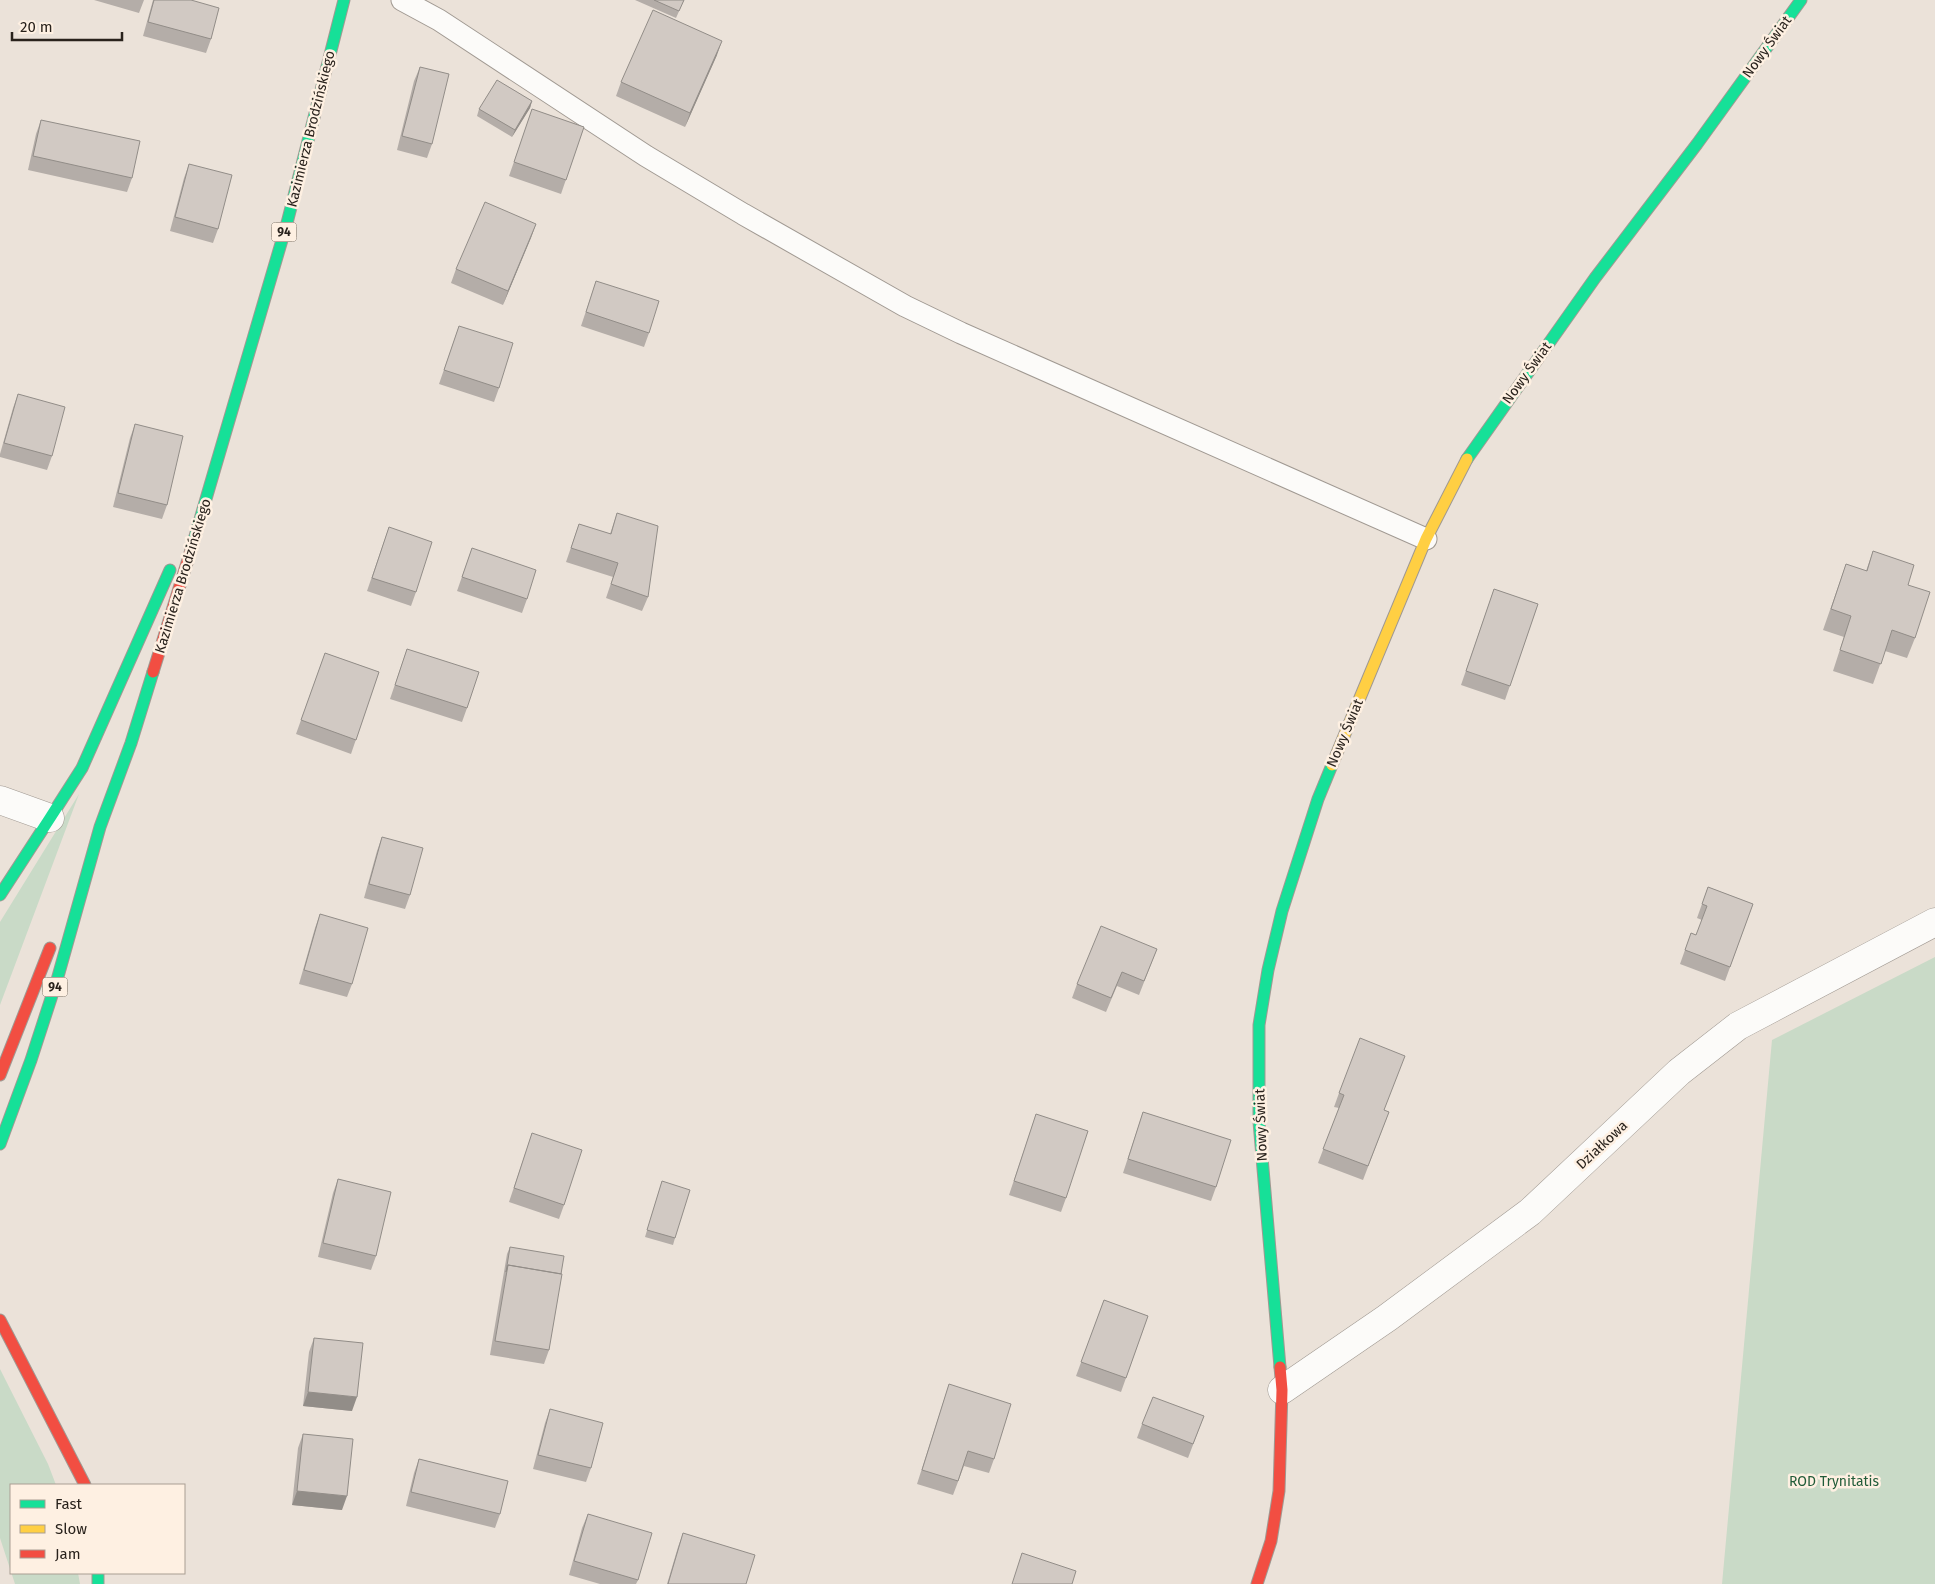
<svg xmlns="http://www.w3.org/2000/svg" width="1935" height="1584" font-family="'Fira Sans',sans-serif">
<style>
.green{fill:#c9dac7}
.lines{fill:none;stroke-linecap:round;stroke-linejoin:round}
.lane-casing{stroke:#a09992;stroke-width:23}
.street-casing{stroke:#a09992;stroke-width:29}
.fast-casing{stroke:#a09992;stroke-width:13}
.slow-casing{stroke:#a09992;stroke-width:13}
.jam-casing{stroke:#a09992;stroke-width:13}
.lane{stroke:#fcfbf9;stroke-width:21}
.street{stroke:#fcfbf9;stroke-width:28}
.fast{stroke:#16e098;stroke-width:11}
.slow{stroke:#ffcf43;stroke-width:11}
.jam{stroke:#f24e42;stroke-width:11}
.wall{fill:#b4ada8}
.shaded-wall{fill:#928d88}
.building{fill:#d1c9c3;stroke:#928d88}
.labels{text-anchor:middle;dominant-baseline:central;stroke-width:5;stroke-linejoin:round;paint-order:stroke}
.shield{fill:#fef0e2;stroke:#696057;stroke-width:1}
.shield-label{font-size:12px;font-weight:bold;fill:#29221c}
.street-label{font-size:14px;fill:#29221c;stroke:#fef0e2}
.park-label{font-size:14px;fill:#225c39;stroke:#fef0e2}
</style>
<rect width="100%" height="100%" fill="#ebe2d9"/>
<path class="green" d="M 79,794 L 0,1005 L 0,922 Z
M 1935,957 L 1935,1584 L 1722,1584 L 1772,1040 Z
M 0,1369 L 48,1464 L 56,1485 L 11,1485 L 11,1573 L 78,1573 L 80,1584 L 15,1584 L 0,1538 Z"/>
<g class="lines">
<g class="lane-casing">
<path id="lane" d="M 402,0 L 439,20 L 646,156 L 743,214 L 905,306 L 961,333 L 1426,539"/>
</g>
<g class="street-casing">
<path id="street" d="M 0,800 L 50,818
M 1282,1390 L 1387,1318 L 1530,1212 L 1679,1072 L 1738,1026 L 1935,922"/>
</g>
<g class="fast-casing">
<path id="fast" d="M 1467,459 L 1595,278 L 1697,144 L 1801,0
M 191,550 L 287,223 L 344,0
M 50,818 L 82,768 L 170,570
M 0,895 L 50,818
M 0,1144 L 31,1060 L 57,980 L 100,827 L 131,743 L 153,672
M 1280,1367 L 1259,1122 L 1259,1025 L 1268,970 L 1282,911 L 1318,799 L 1332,765
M 98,1573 L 98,1584"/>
</g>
<g class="slow-casing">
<path id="slow" d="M 1332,765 L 1426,539 L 1467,459"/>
</g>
<g class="jam-casing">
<path id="jam" d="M 153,672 L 191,550
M 0,1075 L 50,948
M 0,1320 L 85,1485
M 1257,1584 L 1271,1541 L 1279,1491 L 1282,1390 L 1280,1367"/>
</g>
<use href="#lane" class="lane"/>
<use href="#street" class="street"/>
<use href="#fast" class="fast"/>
<use href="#slow" class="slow"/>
<use href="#jam" class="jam"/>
</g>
<path class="wall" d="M 94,0 L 144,0 L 139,13 Z
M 153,0 L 191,0 L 211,39 L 206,53 L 143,36 Z
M 635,0 L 684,0 L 676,18 Z
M 717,55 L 685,127 L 616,96 L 621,82 Z
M 420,67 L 432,144 L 427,158 L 397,150 L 414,81 Z
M 532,101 L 530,108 L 512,137 L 477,116 L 479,109 Z
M 532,110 L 584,127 L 561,194 L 509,176 Z
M 41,120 L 132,178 L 127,192 L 28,170 L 36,134 Z
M 189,164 L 218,229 L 213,243 L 170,231 L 184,178 Z
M 536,224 L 503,305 L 451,283 L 456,269 Z
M 596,281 L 649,333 L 644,347 L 581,326 Z
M 459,326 L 499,388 L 494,402 L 439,384 Z
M 18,394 L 52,456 L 47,470 L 0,457 L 0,454 L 13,408 Z
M 135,424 L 167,505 L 162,519 L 113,507 L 130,438 Z
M 617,513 L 648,597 L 642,611 L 606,598 L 613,577 L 566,562 L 579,524 L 610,534 Z
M 389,527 L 416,592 L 411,606 L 367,591 Z
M 472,548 L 527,599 L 522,613 L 457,591 Z
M 1873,551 L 1908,585 L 1915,638 L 1907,658 L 1885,651 L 1873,684 L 1833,671 L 1844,637 L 1823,630 L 1846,564 L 1866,571 Z
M 1494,589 L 1538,604 L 1505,700 L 1461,685 Z
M 407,649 L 467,708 L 462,722 L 390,699 Z
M 325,653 L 379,672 L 351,754 L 296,734 Z
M 382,837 L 410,895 L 405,909 L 364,898 L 377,851 Z
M 1708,887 L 1753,904 L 1725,981 L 1680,964 L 1691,933 L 1696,935 L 1702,920 L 1697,918 Z
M 320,914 L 352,984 L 347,997 L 299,984 L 315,928 Z
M 1157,949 L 1139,995 L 1117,986 L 1106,1012 L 1072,998 L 1077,984 Z
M 1339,1093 L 1389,1112 L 1363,1180 L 1318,1163 L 1339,1108 L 1334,1107 Z
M 1143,1112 L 1216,1187 L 1211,1201 L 1123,1173 Z
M 1036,1114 L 1066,1198 L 1061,1212 L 1009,1195 Z
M 532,1133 L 564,1205 L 559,1219 L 509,1202 Z
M 338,1179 L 376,1256 L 371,1270 L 318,1257 L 333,1193 Z
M 662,1181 L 675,1238 L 673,1245 L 645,1237 Z
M 510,1247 L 549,1350 L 544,1364 L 490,1355 L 507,1254 Z
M 1104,1300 L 1148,1316 L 1121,1392 L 1076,1376 Z
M 314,1338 L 352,1411 L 303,1406 L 309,1352 Z
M 949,1384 L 994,1459 L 989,1473 L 964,1466 L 953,1495 L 917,1484 Z
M 550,1409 L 591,1468 L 586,1482 L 533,1469 L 545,1423 Z
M 1204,1416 L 1188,1458 L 1137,1438 L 1142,1424 Z
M 303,1434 L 342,1510 L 292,1505 L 298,1448 Z
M 419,1459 L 500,1514 L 495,1528 L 406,1506 L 414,1473 Z
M 588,1514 L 638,1580 L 636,1584 L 600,1584 L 569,1575 L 582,1528 Z
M 683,1533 L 746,1584 L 667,1584 L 678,1547 Z"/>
<path class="shaded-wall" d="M 722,41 L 717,55 L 685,127 L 690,113 Z
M 532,101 L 530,108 L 512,137 L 515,130 Z
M 536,224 L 531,238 L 503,305 L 508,291 Z
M 308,1392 L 357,1397 L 352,1411 L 303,1406 Z
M 297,1491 L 347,1496 L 342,1510 L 292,1505 Z"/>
<path class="building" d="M 154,0 L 191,0 L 219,8 L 211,39 L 148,22 Z
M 654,0 L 684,0 L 679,11 Z
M 653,10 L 722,41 L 690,113 L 621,82 Z
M 420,67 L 449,74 L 432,144 L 402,136 Z
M 497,80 L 532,101 L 515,130 L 479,109 Z
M 532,109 L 584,127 L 566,180 L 514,162 Z
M 41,120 L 140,141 L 132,178 L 33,156 Z
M 189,164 L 232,175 L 218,229 L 175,217 Z
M 485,202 L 536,224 L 508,291 L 456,269 Z
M 596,281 L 659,301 L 649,333 L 586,312 Z
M 459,326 L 513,343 L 499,388 L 444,370 Z
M 18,394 L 65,407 L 52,456 L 4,443 Z
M 135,424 L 183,436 L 167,505 L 118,493 Z
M 617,513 L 658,526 L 648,597 L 611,584 L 618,563 L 571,548 L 579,524 L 611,534 Z
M 389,527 L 432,542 L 416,592 L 372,578 Z
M 472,548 L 536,570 L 527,599 L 462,577 Z
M 1873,551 L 1914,565 L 1908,585 L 1930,592 L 1915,638 L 1892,630 L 1881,664 L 1840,650 L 1851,616 L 1831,609 L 1846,564 L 1867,571 Z
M 1494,589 L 1538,604 L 1510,686 L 1466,671 Z
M 407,649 L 479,672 L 467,708 L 395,685 Z
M 325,653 L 379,672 L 356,740 L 301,720 Z
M 382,837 L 423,848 L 410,895 L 369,884 Z
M 1708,887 L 1753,904 L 1730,967 L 1685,950 L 1691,933 L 1696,935 L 1707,906 L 1702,904 Z
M 320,914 L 368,928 L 352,984 L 304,970 Z
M 1101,926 L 1157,949 L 1144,981 L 1122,972 L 1111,998 L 1077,984 Z
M 1360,1038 L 1405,1056 L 1384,1110 L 1389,1112 L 1368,1166 L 1323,1149 L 1344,1095 L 1339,1093 Z
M 1143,1112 L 1231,1140 L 1216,1187 L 1128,1159 Z
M 1036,1114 L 1088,1131 L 1066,1198 L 1014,1181 Z
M 532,1133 L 582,1150 L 564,1205 L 514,1188 Z
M 338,1179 L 391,1192 L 376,1256 L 323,1243 Z
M 662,1181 L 690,1190 L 675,1238 L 647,1230 Z
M 510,1247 L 564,1256 L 561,1274 L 508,1265 L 506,1272 Z
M 508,1265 L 562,1274 L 549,1350 L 495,1341 Z
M 1104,1300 L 1148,1316 L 1126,1378 L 1081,1362 Z
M 314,1338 L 363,1343 L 357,1397 L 308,1392 Z
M 949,1384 L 1011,1404 L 994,1459 L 968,1451 L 958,1481 L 922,1470 Z
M 1153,1397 L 1204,1416 L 1193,1444 L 1142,1424 Z
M 550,1409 L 603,1423 L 591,1468 L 538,1455 Z
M 303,1434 L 353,1439 L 347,1496 L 297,1491 Z
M 419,1459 L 508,1481 L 500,1514 L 411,1492 Z
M 588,1514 L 652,1533 L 638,1580 L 574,1561 Z
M 683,1533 L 755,1555 L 746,1584 L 668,1584 Z
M 1022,1553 L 1076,1571 L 1072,1584 L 1012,1584 Z"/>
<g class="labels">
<g class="shield">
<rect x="271.5" y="222.5" width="25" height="19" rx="4"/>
<rect x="42.5" y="977.5" width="25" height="19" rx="4"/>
</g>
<g class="shield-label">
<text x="284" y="232">94</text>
<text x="55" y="987">94</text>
</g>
<g class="street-label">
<text transform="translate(1767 47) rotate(-54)">Nowy Świat</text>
<text transform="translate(311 129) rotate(-76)">Kazimierza Brodzińskiego</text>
<text transform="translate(1527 373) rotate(-54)">Nowy Świat</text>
<text transform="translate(183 576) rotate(-73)">Kazimierza Brodzińskiego</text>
<text transform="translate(1345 733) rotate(-67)">Nowy Świat</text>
<text transform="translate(1261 1125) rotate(-92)">Nowy Świat</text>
<text transform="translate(1602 1145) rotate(-43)">Działkowa</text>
</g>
<g class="park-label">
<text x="1834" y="1481">ROD Trynitatis</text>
</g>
</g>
<rect x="10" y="1484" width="175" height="90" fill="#fef0e2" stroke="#a99e93"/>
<rect x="20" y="1500" width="25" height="8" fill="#16e098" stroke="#a99e93"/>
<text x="55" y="1509" font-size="15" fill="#29221c">Fast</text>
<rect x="20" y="1525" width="25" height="8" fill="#ffcf43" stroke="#a99e93"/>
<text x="55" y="1534" font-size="15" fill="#29221c">Slow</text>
<rect x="20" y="1550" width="25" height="8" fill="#f24e42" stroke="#a99e93"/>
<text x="55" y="1559" font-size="15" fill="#29221c">Jam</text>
<path d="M12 32v8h110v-8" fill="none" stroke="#29221c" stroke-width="2.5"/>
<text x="20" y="32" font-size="15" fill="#29221c" stroke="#fef0e2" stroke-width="4" paint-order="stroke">20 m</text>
</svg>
